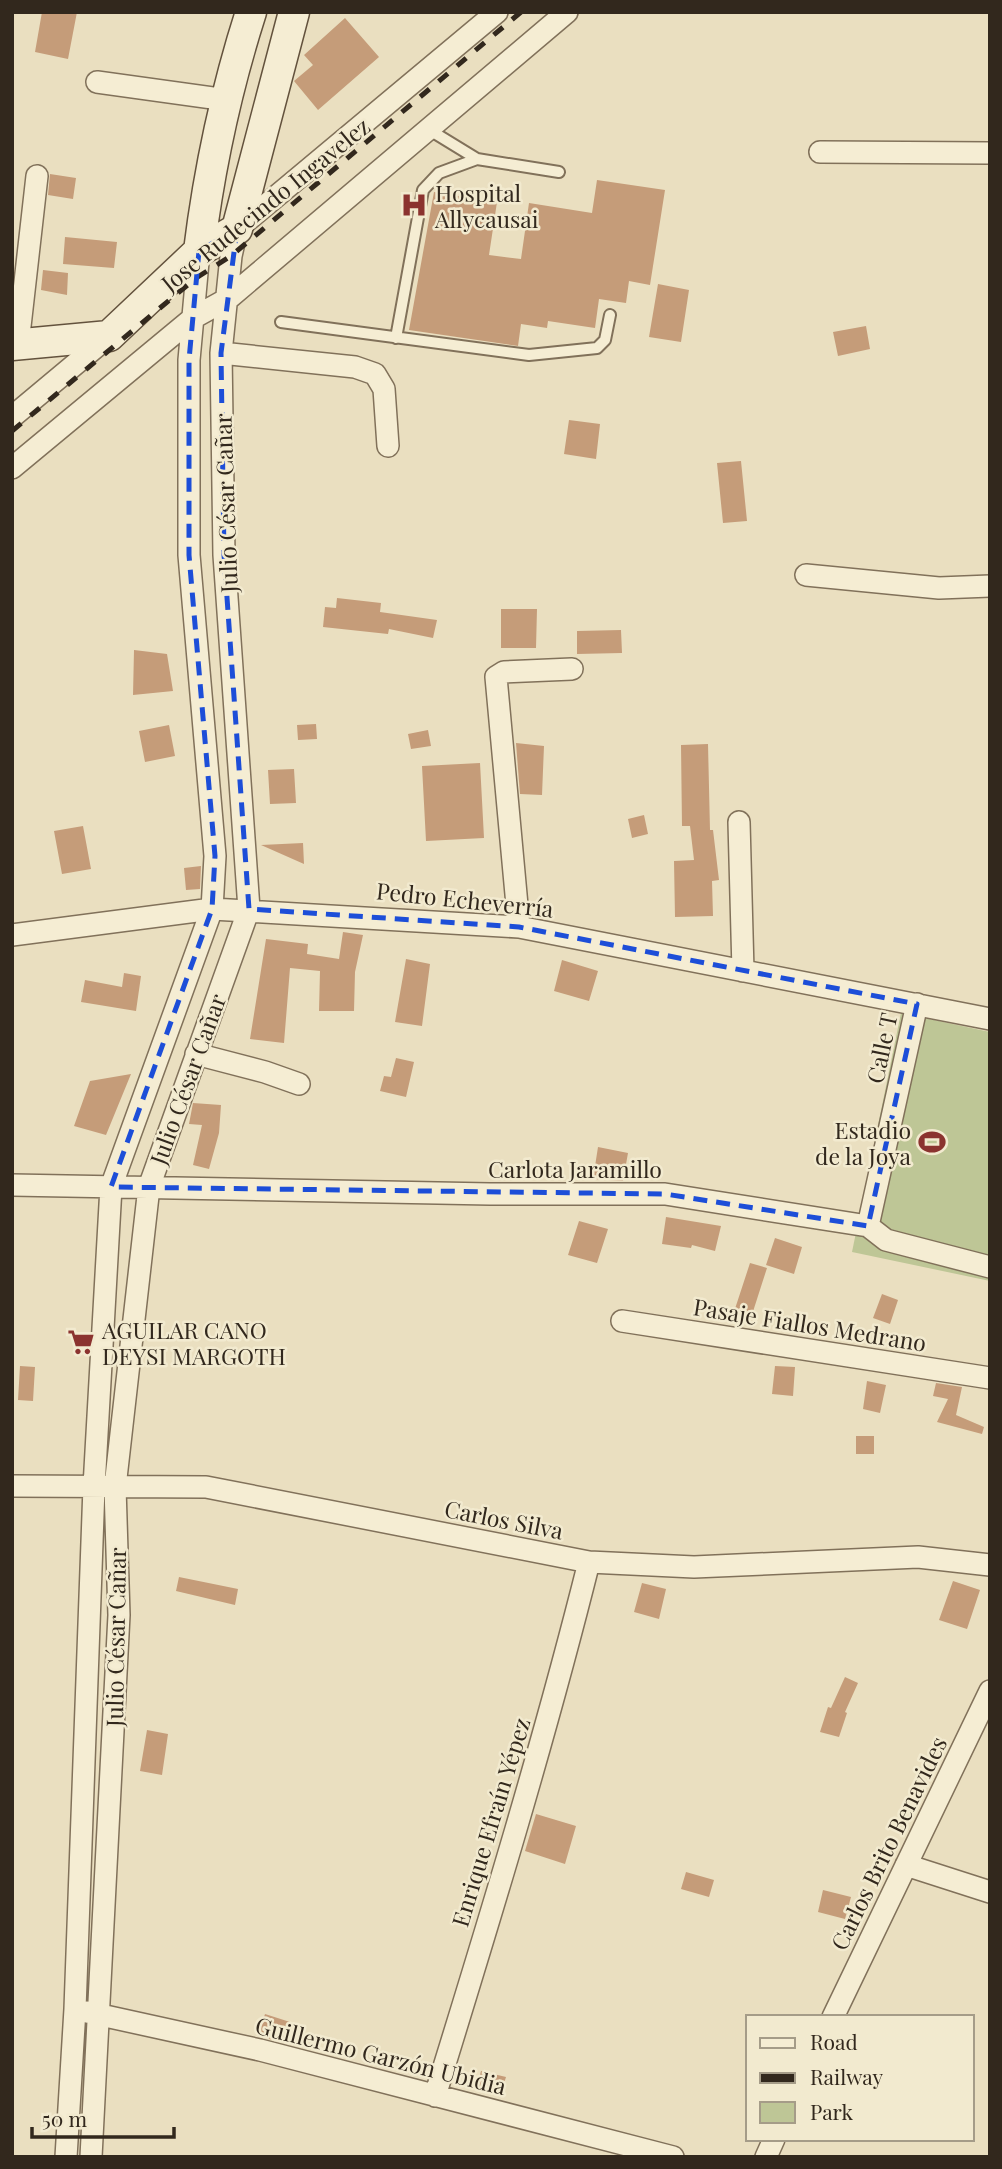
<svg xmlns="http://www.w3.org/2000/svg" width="1002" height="2169" font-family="'Playfair Display',serif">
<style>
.green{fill:#bec696}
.building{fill:#c59c79}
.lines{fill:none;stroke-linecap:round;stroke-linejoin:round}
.lane-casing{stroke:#81715a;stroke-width:14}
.street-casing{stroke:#81715a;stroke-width:24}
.secondary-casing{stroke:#63523d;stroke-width:33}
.lane{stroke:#f5edd3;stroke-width:10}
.street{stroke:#f5edd3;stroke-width:21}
.secondary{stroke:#f5edd3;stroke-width:30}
.rail{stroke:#32281d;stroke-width:5;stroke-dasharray:12 12;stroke-linecap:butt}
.marked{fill:none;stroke:#1d4ed8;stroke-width:5;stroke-dasharray:14 9;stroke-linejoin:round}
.labels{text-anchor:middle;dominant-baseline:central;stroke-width:5;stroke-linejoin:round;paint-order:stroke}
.poi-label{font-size:23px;fill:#32281d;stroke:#f2eacf;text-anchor:start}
.street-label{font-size:23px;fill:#32281d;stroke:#f2eacf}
</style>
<rect width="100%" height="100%" fill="#eadfc0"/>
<path class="green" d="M 901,1013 L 990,1032 L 990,1281 L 852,1252 Z"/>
<path class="building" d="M 42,12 L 77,12 L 68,59 L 35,52 Z
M 345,18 L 379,57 L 318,110 L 294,81 L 313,65 L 304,55 Z
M 50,174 L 76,178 L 73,199 L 48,195 Z
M 597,180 L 665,190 L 650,285 L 629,281 L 626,303 L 599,299 L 595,328 L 548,321 L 547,328 L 521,324 L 518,346 L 409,330 L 434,192 L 497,202 L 489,255 L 521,259 L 529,203 L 592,213 Z
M 65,237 L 117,242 L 114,268 L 63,264 Z
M 43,270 L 68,273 L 67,295 L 41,290 Z
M 658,284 L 689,290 L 681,342 L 649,337 Z
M 866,326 L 870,349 L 838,356 L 833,332 Z
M 569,420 L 600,424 L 596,459 L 564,454 Z
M 741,461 L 747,521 L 723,523 L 717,463 Z
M 337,598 L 381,603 L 380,612 L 437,620 L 433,638 L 389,629 L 388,634 L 323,627 L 325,607 L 336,608 Z
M 501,609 L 537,609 L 536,648 L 501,648 Z
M 621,630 L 622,653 L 577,654 L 577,631 Z
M 134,650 L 167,654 L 173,691 L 133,695 Z
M 316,724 L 317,739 L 298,740 L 297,725 Z
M 169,725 L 175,756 L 145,762 L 139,731 Z
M 428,730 L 431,746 L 411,749 L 408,734 Z
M 516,743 L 544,746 L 542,795 L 520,794 Z
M 708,744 L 710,830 L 713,830 L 719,880 L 712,881 L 713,916 L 675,917 L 674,861 L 694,860 L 690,826 L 682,826 L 681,745 Z
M 480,763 L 484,838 L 426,841 L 422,766 Z
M 294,769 L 296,803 L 270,804 L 268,770 Z
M 644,815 L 648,834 L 632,838 L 628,819 Z
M 83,826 L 91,869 L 62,874 L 54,831 Z
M 303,843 L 304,864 L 261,845 Z
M 201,866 L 200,889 L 186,890 L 184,868 Z
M 343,932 L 363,935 L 355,972 L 354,1011 L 319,1011 L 320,971 L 290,968 L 284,1043 L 250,1039 L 266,939 L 308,944 L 307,954 L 339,959 Z
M 406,959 L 430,964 L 422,1026 L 395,1022 Z
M 562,960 L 598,971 L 589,1001 L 554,991 Z
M 124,973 L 141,976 L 136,1011 L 81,1002 L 85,980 L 122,987 Z
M 396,1058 L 414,1062 L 406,1097 L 380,1091 L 384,1076 L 391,1077 Z
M 131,1074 L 106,1135 L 74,1126 L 90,1081 Z
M 193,1103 L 221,1105 L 219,1133 L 209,1169 L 193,1165 L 202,1125 L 189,1124 Z
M 598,1147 L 628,1153 L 623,1181 L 593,1179 Z
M 666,1217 L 721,1226 L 715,1251 L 692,1245 L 691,1248 L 662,1244 Z
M 579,1221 L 608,1229 L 597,1263 L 568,1255 Z
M 775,1238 L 802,1247 L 794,1274 L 766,1265 Z
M 750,1263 L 767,1268 L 749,1324 L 732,1318 Z
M 882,1294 L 898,1300 L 890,1324 L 873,1318 Z
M 20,1366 L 35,1367 L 33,1401 L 18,1400 Z
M 775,1366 L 795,1367 L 793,1396 L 772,1394 Z
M 867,1381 L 886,1385 L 880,1413 L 863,1409 Z
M 936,1383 L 962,1387 L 956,1415 L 984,1427 L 982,1434 L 937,1422 L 948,1399 L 933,1396 Z
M 856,1436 L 874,1436 L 874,1454 L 856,1454 Z
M 179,1577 L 238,1589 L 235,1605 L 176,1591 Z
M 953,1581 L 980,1590 L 967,1629 L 939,1620 Z
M 642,1583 L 666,1589 L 659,1619 L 634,1612 Z
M 845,1677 L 858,1683 L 845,1712 L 847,1713 L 839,1737 L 820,1732 L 828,1707 L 831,1708 Z
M 147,1730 L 168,1734 L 162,1775 L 140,1771 Z
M 536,1814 L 576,1826 L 565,1864 L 525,1851 Z
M 686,1872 L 714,1880 L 709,1897 L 681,1889 Z
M 823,1890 L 851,1897 L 845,1919 L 818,1912 Z
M 265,2014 L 290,2022 L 284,2043 L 258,2036 Z
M 481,2071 L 506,2077 L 500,2096 L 476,2090 Z"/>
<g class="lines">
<g class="lane-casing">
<path id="lane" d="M 428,129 L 477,159 L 559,172
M 281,322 L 529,355 L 597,348 L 605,340 L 610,315
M 396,338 L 423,190 L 439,173 L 477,159"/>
</g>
<g class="street-casing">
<path id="street" d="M 97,82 L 227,100
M 820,152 L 990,153
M 18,344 L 37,176
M 221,353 L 355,367 L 375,374 L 384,389 L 388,446
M 12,417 L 109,336
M 12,468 L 193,318 L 229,298 L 567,12
M 806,575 L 939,588 L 990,586
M 739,822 L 743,971
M 519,927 L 496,677 L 504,672 L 572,669
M 12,935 L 212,909 L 519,927 L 990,1019
M 196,1054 L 265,1072 L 299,1084
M 12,1185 L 490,1194 L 665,1194 L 868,1226 L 886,1240 L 990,1267
M 868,1226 L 917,1004
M 622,1321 L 990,1378
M 12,1486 L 206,1487 L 589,1562 L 694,1567 L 918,1557 L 990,1565
M 906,1865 L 990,1892
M 87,2012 L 260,2050 L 673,2157
M 833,2017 L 990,1691
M 435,2096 C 490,1918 544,1742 589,1562
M 66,2157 L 75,2009 L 94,1487 L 111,1187 L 212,909 L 215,856 L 189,555 L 189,360 L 199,251
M 91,2157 L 119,1615 L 115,1487 L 149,1187 L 249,909 L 224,555 L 221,353 L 231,256 L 237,229 L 497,12
M 766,2157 L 774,2139"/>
</g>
<g class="secondary-casing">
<path id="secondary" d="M 199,251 C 209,170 226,90 251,12
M 12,345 L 109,336 L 199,251 L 237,229 L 294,12"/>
</g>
<use href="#lane" class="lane"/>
<use href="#street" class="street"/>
<use href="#secondary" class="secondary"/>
<path class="rail" d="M 12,431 L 196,278 L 231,256 L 521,12"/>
</g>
<path class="marked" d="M 237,229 L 221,353 L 224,555 L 249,909 L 519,927 L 917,1004 L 868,1226 L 665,1194 L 111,1187 L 212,909 L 215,856 L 189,555 L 189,360 L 199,251 Z"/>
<defs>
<g id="hospital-bare" transform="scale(2.1)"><path d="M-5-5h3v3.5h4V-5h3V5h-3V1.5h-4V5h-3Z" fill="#8b332f" stroke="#f2eacf" stroke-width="2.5" paint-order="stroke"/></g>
<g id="stadium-bare" transform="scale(2.1)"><path d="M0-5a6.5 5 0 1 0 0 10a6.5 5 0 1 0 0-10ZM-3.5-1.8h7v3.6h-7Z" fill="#8b332f" stroke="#f2eacf" stroke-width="2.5" paint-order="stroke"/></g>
<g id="supermarket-bare" transform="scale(2.1)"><path d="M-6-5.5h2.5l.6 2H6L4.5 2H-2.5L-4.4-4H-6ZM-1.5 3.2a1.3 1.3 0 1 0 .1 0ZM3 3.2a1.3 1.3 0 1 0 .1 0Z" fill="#8b332f" stroke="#f2eacf" stroke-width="2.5" paint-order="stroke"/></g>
</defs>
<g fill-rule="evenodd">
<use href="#hospital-bare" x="414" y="205"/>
<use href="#stadium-bare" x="932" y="1142"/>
<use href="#supermarket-bare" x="81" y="1342"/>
</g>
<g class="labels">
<g class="poi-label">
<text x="435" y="192">Hospital<tspan x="435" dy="26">Allycausai</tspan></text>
<text x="911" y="1129" text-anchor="end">Estadio<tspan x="911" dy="26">de la Joya</tspan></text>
<text x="102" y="1329">AGUILAR CANO<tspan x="102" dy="26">DEYSI MARGOTH</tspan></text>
</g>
<g class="street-label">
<text transform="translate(265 204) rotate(-39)">Jose Rudecindo Ingavelez</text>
<text transform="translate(225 503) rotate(-92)">Julio César Cañar</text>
<text transform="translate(465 899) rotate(6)">Pedro Echeverría</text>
<text transform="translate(881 1048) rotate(-78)">Calle T</text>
<text transform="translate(187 1079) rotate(-70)">Julio César Cañar</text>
<text x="575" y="1168">Carlota Jaramillo</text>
<text transform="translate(810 1324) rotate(9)">Pasaje Fiallos Medrano</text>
<text transform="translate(504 1519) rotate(11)">Carlos Silva</text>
<text transform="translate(115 1637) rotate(-89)">Julio César Cañar</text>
<text transform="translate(490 1822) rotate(-73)">Enrique Efraín Yépez</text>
<text transform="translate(888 1843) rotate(-64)">Carlos Brito Benavides</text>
<text transform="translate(381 2055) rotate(14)">Guillermo Garzón Ubidia</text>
</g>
</g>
<rect width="1002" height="2169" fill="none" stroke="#32281d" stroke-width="28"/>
<rect x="746" y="2015" width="228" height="126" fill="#f2eacf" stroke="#a59c88" stroke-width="2"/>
<rect x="760" y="2038" width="35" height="10" fill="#f5edd3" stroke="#a59c88" stroke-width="2"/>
<text x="810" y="2050" font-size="21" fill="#32281d">Road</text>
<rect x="760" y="2073" width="35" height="10" fill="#32281d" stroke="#a59c88" stroke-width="2"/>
<text x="810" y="2085" font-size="21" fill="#32281d">Railway</text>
<rect x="760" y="2102" width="35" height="21" fill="#bec696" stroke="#a59c88" stroke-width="2"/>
<text x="810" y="2120" font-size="21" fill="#32281d">Park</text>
<path d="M32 2127v10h142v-10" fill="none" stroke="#32281d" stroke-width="3.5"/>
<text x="42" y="2127" font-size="21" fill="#32281d" stroke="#f2eacf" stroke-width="5" paint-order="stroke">50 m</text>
</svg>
